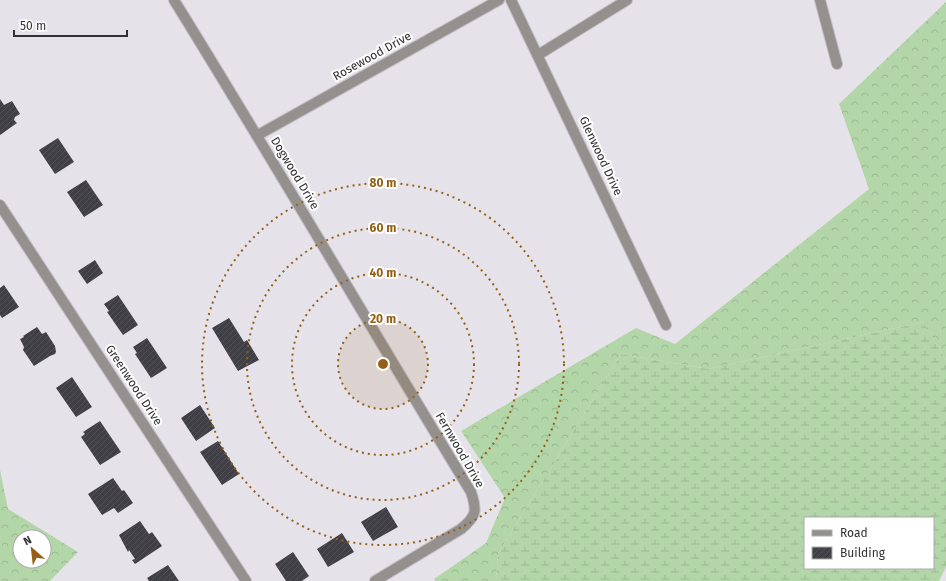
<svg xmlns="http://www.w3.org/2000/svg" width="946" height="581" font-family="'Fira Sans',sans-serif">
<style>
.forest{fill:url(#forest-crowns);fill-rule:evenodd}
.wetland{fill:url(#wetland-marsh);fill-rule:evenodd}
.building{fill:url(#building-hatch)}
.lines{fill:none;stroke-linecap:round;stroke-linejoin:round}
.minor-casing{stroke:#c2bec5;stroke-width:12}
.minor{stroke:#94908e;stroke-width:10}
.ring{fill:none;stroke:#946015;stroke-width:2;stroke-dasharray:2 4}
.labels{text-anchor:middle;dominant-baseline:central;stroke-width:4;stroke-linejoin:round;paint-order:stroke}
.street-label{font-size:12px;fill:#323033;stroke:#fff}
.centre{fill:#946015;stroke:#fff;stroke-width:2}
.ring-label{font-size:12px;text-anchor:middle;font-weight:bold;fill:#946015;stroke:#fff;stroke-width:4;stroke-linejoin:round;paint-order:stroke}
</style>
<defs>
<pattern id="forest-crowns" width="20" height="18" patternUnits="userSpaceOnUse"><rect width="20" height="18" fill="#b3d6a8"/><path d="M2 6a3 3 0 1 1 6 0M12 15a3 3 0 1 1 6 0" fill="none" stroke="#9ab891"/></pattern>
<pattern id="wetland-marsh" width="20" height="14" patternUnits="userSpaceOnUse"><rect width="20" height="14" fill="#b3d6a8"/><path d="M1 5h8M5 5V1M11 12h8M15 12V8" fill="none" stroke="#9ab891"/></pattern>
<pattern id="building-hatch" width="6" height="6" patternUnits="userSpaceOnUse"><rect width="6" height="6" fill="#403f46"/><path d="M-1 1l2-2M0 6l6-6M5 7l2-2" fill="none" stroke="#545259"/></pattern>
</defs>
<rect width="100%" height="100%" fill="#e6e2e9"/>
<path class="forest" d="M 946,2 L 946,360 L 923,322 L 708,369 L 621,354 L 498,554 L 496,581 L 435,581 L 434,579 L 486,543 L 505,498 L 461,431 L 636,328 L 675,344 L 869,189 L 839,104 Z
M 0,470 L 8,509 L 78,552 L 50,581 L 0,581 ZM 20,537 L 44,537 L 44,561 L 20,561 Z"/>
<path class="wetland" d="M 923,322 L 946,360 L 946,567 L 939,581 L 496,581 L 498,554 L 621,354 L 708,369 ZM 805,518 L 933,518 L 933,568 L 805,568 Z"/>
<path class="building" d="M 0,99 L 4,105 L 12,101 L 20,114 L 15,117 L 14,120 L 17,123 L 0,135 Z
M 58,138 L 74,162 L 55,174 L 39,150 Z
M 86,180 L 103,205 L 84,217 L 67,192 Z
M 95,260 L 103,273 L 87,284 L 78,271 Z
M 4,285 L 19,307 L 2,318 L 0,315 L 0,288 Z
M 118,295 L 138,325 L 123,335 L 107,312 L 109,311 L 104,304 Z
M 229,318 L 244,342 L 247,340 L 259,360 L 238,371 L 212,328 Z
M 37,327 L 42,334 L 46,332 L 55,346 L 56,352 L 55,354 L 50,356 L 34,366 L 23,350 L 24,347 L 20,339 L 24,337 L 23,336 Z
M 147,338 L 167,368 L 151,378 L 135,354 L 137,353 L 133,347 Z
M 72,377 L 92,407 L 76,417 L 56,388 Z
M 200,405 L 215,428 L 196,441 L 181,418 Z
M 100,421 L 121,452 L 100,465 L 81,437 L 85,434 L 83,432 Z
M 218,441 L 239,474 L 222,485 L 200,452 Z
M 113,478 L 122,491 L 124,490 L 133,503 L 118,513 L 114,508 L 102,515 L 88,494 Z
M 386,507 L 398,527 L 373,541 L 361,522 Z
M 140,521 L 149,534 L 152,532 L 162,546 L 135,564 L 132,560 L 135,559 L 129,550 L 128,552 L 119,535 Z
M 342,533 L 354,552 L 328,567 L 317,549 Z
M 293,552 L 309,576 L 302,581 L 286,581 L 275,564 Z
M 168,565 L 179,581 L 149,581 L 147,578 Z"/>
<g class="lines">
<g class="minor-casing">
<path id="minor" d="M 174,0 C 275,163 371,328 471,492 C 477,510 477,516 461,529 L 375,581
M 511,0 L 666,325
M 820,0 L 837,64
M 538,55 L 627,0
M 258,135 L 499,0
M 0,205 L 246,581"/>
</g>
<use href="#minor" class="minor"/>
</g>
<circle cx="383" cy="364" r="45" fill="#946015" fill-opacity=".12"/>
<g class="ring">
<circle cx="383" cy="364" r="45"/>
<circle cx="383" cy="364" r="91"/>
<circle cx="383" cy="364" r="136"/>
<circle cx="383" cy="364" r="181"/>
</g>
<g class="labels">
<g class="street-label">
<text transform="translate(372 56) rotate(-29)">Rosewood Drive</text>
<text transform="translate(601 156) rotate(65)">Glenwood Drive</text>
<text transform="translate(295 173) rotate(59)">Dogwood Drive</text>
<text transform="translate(134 385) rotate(57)">Greenwood Drive</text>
<text transform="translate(460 450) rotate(60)">Fernwood Drive</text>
</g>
</g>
<circle cx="383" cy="364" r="6" class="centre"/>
<g class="ring-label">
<text x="383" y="187">80 m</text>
<text x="383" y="232">60 m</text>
<text x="383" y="277">40 m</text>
<text x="383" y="323">20 m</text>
</g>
<rect x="804" y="517" width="130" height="52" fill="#ffffff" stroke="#adacad"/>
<rect x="812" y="530" width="20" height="6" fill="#94908e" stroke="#adacad"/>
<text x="840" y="537" font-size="12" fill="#323033">Road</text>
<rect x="812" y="547" width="20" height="12" fill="url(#building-hatch)" stroke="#adacad"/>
<text x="840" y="557" font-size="12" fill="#323033">Building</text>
<g transform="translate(32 549) rotate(332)"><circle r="19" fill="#ffffff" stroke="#adacad"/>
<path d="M0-3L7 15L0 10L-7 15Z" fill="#946015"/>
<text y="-6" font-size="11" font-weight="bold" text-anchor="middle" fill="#323033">N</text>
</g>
<path d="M14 30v6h113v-6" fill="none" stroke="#323033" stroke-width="2"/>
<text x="20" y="30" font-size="12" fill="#323033" stroke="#ffffff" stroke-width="3" paint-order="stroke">50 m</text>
</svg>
